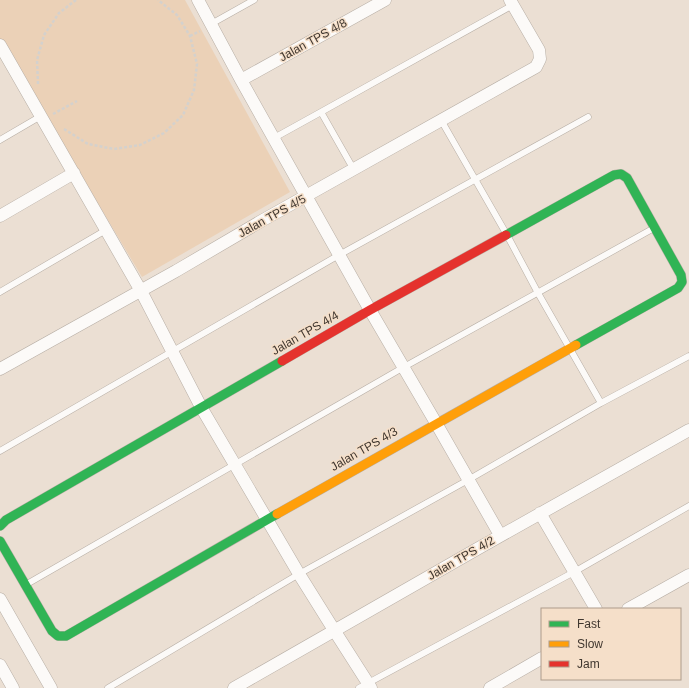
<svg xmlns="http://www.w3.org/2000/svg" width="689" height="688" font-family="Helvetica,sans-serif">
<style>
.green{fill:#ebd1b7}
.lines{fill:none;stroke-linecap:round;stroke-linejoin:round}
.lane-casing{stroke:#b7aea5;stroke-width:7}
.street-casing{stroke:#b7aea5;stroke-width:13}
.fast-casing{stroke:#b7aea5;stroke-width:10}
.slow-casing{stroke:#b7aea5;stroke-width:10}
.jam-casing{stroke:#b7aea5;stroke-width:10}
.path{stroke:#d4d1cd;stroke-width:2.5;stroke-dasharray:3 2;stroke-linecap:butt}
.lane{stroke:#fcfaf8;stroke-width:6}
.street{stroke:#fcfaf8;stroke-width:12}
.fast{stroke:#30b455;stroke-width:9}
.slow{stroke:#ff9f0a;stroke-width:9}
.jam{stroke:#e5322d;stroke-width:9}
.labels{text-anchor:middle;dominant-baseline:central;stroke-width:3;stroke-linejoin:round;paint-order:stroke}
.street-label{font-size:12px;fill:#40372f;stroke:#f5dfc9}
</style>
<rect width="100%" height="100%" fill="#ebdfd3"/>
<path class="green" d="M 0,0 L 185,0 L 290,192 L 142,277 L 0,40 Z"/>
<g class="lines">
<g class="lane-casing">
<path id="lane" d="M 211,24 L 254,0
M 321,112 L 354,170
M 441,120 L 507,235 L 538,293 L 601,403
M 274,138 L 321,112 L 513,5
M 0,140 L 41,116
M 0,292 L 106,230
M 0,451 L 339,255 L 588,117
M 27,584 L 404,367 L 654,228
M 108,688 L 299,574 L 468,480 L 601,403 L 689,356
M 359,688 L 574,572 L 689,506"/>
</g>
<g class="street-casing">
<path id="street" d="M 198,0 L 241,80 L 370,310 L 436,423 L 500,535
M 0,45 L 141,291 L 201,407 L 299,574 L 334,630 L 371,688
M 241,80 L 385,0
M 0,216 L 74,173
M 0,369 L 176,271 L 263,220 L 536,67 L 540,59 L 539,50 L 510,0
M 540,513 L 596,609
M 0,599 L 51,688
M 628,609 L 689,575
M 0,665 L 13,688
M 234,688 L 477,549 L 689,430
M 490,688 L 542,658"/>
</g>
<g class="fast-casing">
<path id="fast" d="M 506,235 L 614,175 L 621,174 L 627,178 L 681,275 L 682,282 L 678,288 L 576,345
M 0,526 L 6,520 L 282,361
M 0,541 L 52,631 L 58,636 L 66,636 L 277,514"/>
</g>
<g class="slow-casing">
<path id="slow" d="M 277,514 L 576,345"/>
</g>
<g class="jam-casing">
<path id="jam" d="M 282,361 L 370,310 L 506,235"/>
</g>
<path class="path" d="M 190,36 L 200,31
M 38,84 L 37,60 L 44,35 L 59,13 L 76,0
M 53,114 L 77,101
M 64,129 L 88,144 L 114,149 L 140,145 L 164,133 L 183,115 L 194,90 L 197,64 L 190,36 L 177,15 L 158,0"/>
<use href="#lane" class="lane"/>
<use href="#street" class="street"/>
<use href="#fast" class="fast"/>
<use href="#slow" class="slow"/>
<use href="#jam" class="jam"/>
</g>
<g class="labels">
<g class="street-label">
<text transform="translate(313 40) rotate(-29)">Jalan TPS 4/8</text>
<text transform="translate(272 216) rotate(-29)">Jalan TPS 4/5</text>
<text transform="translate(305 333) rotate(-30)">Jalan TPS 4/4</text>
<text transform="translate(364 449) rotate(-30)">Jalan TPS 4/3</text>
<text transform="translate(461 558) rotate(-30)">Jalan TPS 4/2</text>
</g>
</g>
<rect x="541" y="608" width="140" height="72" fill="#f5dfc9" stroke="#ad9c8b"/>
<rect x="549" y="621" width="20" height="6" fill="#30b455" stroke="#ad9c8b"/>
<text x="577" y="628" font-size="12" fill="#40372f">Fast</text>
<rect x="549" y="641" width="20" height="6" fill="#ff9f0a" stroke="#ad9c8b"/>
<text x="577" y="648" font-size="12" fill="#40372f">Slow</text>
<rect x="549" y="661" width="20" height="6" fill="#e5322d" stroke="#ad9c8b"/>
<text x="577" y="668" font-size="12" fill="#40372f">Jam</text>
</svg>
